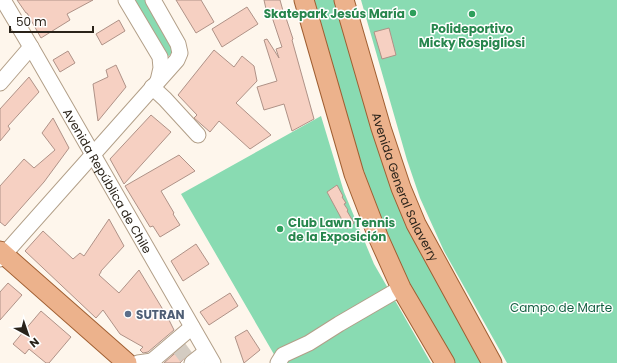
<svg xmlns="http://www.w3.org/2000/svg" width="617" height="363" font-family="Poppins,sans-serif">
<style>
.green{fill:#89dbb2}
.building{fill:#f6d0c2;stroke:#af9287}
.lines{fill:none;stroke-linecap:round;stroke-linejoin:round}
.minor-tunnel{stroke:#d4ccc2;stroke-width:15;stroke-dasharray:15 8;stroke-linecap:butt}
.minor-casing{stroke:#b29f88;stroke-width:17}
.major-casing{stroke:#a05f32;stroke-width:21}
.minor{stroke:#fff;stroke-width:15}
.major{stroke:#ecb28c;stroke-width:19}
.leisure-dot{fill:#2e9e5b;stroke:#fff;stroke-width:1.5}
.service-dot{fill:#5c6f8a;stroke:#fff;stroke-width:1.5}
.labels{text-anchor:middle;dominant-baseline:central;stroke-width:3;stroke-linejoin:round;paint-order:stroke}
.leisure-label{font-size:12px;font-weight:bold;fill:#27864d;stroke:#fff;text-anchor:end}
.street-label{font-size:12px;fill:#2a231a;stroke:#fff}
.park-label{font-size:12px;fill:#135f41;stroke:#fff}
.service-label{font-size:12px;font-weight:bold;fill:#4e5e75;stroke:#fff;text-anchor:start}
</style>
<rect width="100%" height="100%" fill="#fef6ec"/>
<path class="green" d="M 131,0 L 150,0 L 176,45 L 173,52 L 169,56 L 166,55 Z
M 313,0 L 340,0 L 364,94 L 484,363 L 454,363 L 413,290 L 393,250 L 361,169 Z
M 361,0 L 617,0 L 617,363 L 507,363 L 444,251 L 420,198 L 407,160 Z
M 321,116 L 344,192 L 374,264 L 431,363 L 279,363 L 181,194 Z"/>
<path class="building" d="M 17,0 L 93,0 L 67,14 L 70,20 L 41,38 L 27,13 L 26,13 Z
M 176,0 L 201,0 L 214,22 L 196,33 Z
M 264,0 L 280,0 L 285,18 L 286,18 L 293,39 L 292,40 L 314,119 L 292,131 L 284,104 L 264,110 L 257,87 L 277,81 L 264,40 L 267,39 L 279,58 L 276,49 L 282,47 L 272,17 L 275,14 L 268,18 Z
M 247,7 L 258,24 L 222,47 L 212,29 Z
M 119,20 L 125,31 L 102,45 L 96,34 Z
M 389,28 L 396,55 L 382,59 L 374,32 Z
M 214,50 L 234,67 L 242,56 L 254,66 L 257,81 L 236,103 L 271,135 L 250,149 L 219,121 L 210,132 L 194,118 L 197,115 L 178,95 Z
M 68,51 L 75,63 L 60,72 L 53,60 Z
M 116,65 L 126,87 L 98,121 L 93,84 L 108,77 L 106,70 Z
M 29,77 L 39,92 L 8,126 L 10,129 L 0,141 L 0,109 Z
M 151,115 L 171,132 L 124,184 L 110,159 Z
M 53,118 L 69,148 L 44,182 L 5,226 L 0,222 L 0,186 L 24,159 L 34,168 L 55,150 L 42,133 Z
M 179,155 L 195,171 L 161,191 L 174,213 L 173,214 L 180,225 L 160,237 L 153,226 L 150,227 L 125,186 Z
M 337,185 L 343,196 L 342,197 L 346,203 L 344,204 L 348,210 L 347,211 L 354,223 L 347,229 L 327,192 Z
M 109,219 L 124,246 L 101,271 L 101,272 L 99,275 L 119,293 L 139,270 L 168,318 L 174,330 L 148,352 L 143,353 L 140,350 L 143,347 L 120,334 L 103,310 L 96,318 L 25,251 L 43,231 L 73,259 L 80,253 L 84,256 Z
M 196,244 L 209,264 L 183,281 L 171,261 Z
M 8,283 L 22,295 L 0,320 L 0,292 Z
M 230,293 L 238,306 L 209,325 L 200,312 Z
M 41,311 L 71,337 L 49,363 L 46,363 L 29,349 L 25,354 L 13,344 Z
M 247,330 L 260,350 L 244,363 L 235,337 Z
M 182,347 L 187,355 L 180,363 L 164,363 Z"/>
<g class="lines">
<path class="minor-tunnel" d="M 177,345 L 186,357"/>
<g class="minor-casing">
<g id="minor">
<path id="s1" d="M 3,0 L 31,47 L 213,363"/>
<path d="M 126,0 L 160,57 L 161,68 L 158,81"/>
<path d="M 0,83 L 31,47"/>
<path d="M 152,87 L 165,99 L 198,135"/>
<path d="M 0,259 L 177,60 L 180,53 L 178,44 L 153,0"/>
<path d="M 152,361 L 192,327"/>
<path d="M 138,363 L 152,361 L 154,363"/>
<path d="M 192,363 L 206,352"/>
<path d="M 278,363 L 283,355 L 309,343 L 339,324 L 401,288"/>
</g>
</g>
<g class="major-casing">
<g id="major">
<path d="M 304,0 L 354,174 L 379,239 L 401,288 L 445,363"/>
<path id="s2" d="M 344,0 L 381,128 L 401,188 L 416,224 L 492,363"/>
<path d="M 0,251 L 127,363"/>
</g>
</g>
<use href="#minor" class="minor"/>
<use href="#major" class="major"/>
</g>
<g class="leisure-dot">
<circle cx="413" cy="13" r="4"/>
<circle cx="472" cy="14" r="4"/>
<circle cx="280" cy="229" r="4"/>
</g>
<circle class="service-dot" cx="128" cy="314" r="4"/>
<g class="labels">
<g class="leisure-label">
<text x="405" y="13">Skatepark Jesús María</text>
<text x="472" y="28" text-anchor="middle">Polideportivo<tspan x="472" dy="14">Micky Rospigliosi</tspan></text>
<text x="288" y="222" text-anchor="start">Club Lawn Tennis<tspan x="288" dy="14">de la Exposición</tspan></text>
</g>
<g class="street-label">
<text stroke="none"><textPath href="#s1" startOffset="209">Avenida República de Chile</textPath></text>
<text stroke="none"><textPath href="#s2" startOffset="197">Avenida General Salaverry</textPath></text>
</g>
<g class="park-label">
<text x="561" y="307">Campo de Marte</text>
</g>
<g class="service-label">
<text x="136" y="314">SUTRAN</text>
</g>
</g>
<g transform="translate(28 335) rotate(140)" stroke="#ffffff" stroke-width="3" paint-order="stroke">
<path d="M0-3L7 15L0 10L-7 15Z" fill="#2a231a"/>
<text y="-6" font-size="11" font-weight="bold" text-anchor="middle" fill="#2a231a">N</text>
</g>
<path d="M10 26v6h83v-6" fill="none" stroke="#2a231a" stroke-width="2"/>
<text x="16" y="26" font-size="12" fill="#2a231a" stroke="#ffffff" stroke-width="3" paint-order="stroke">50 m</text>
</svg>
